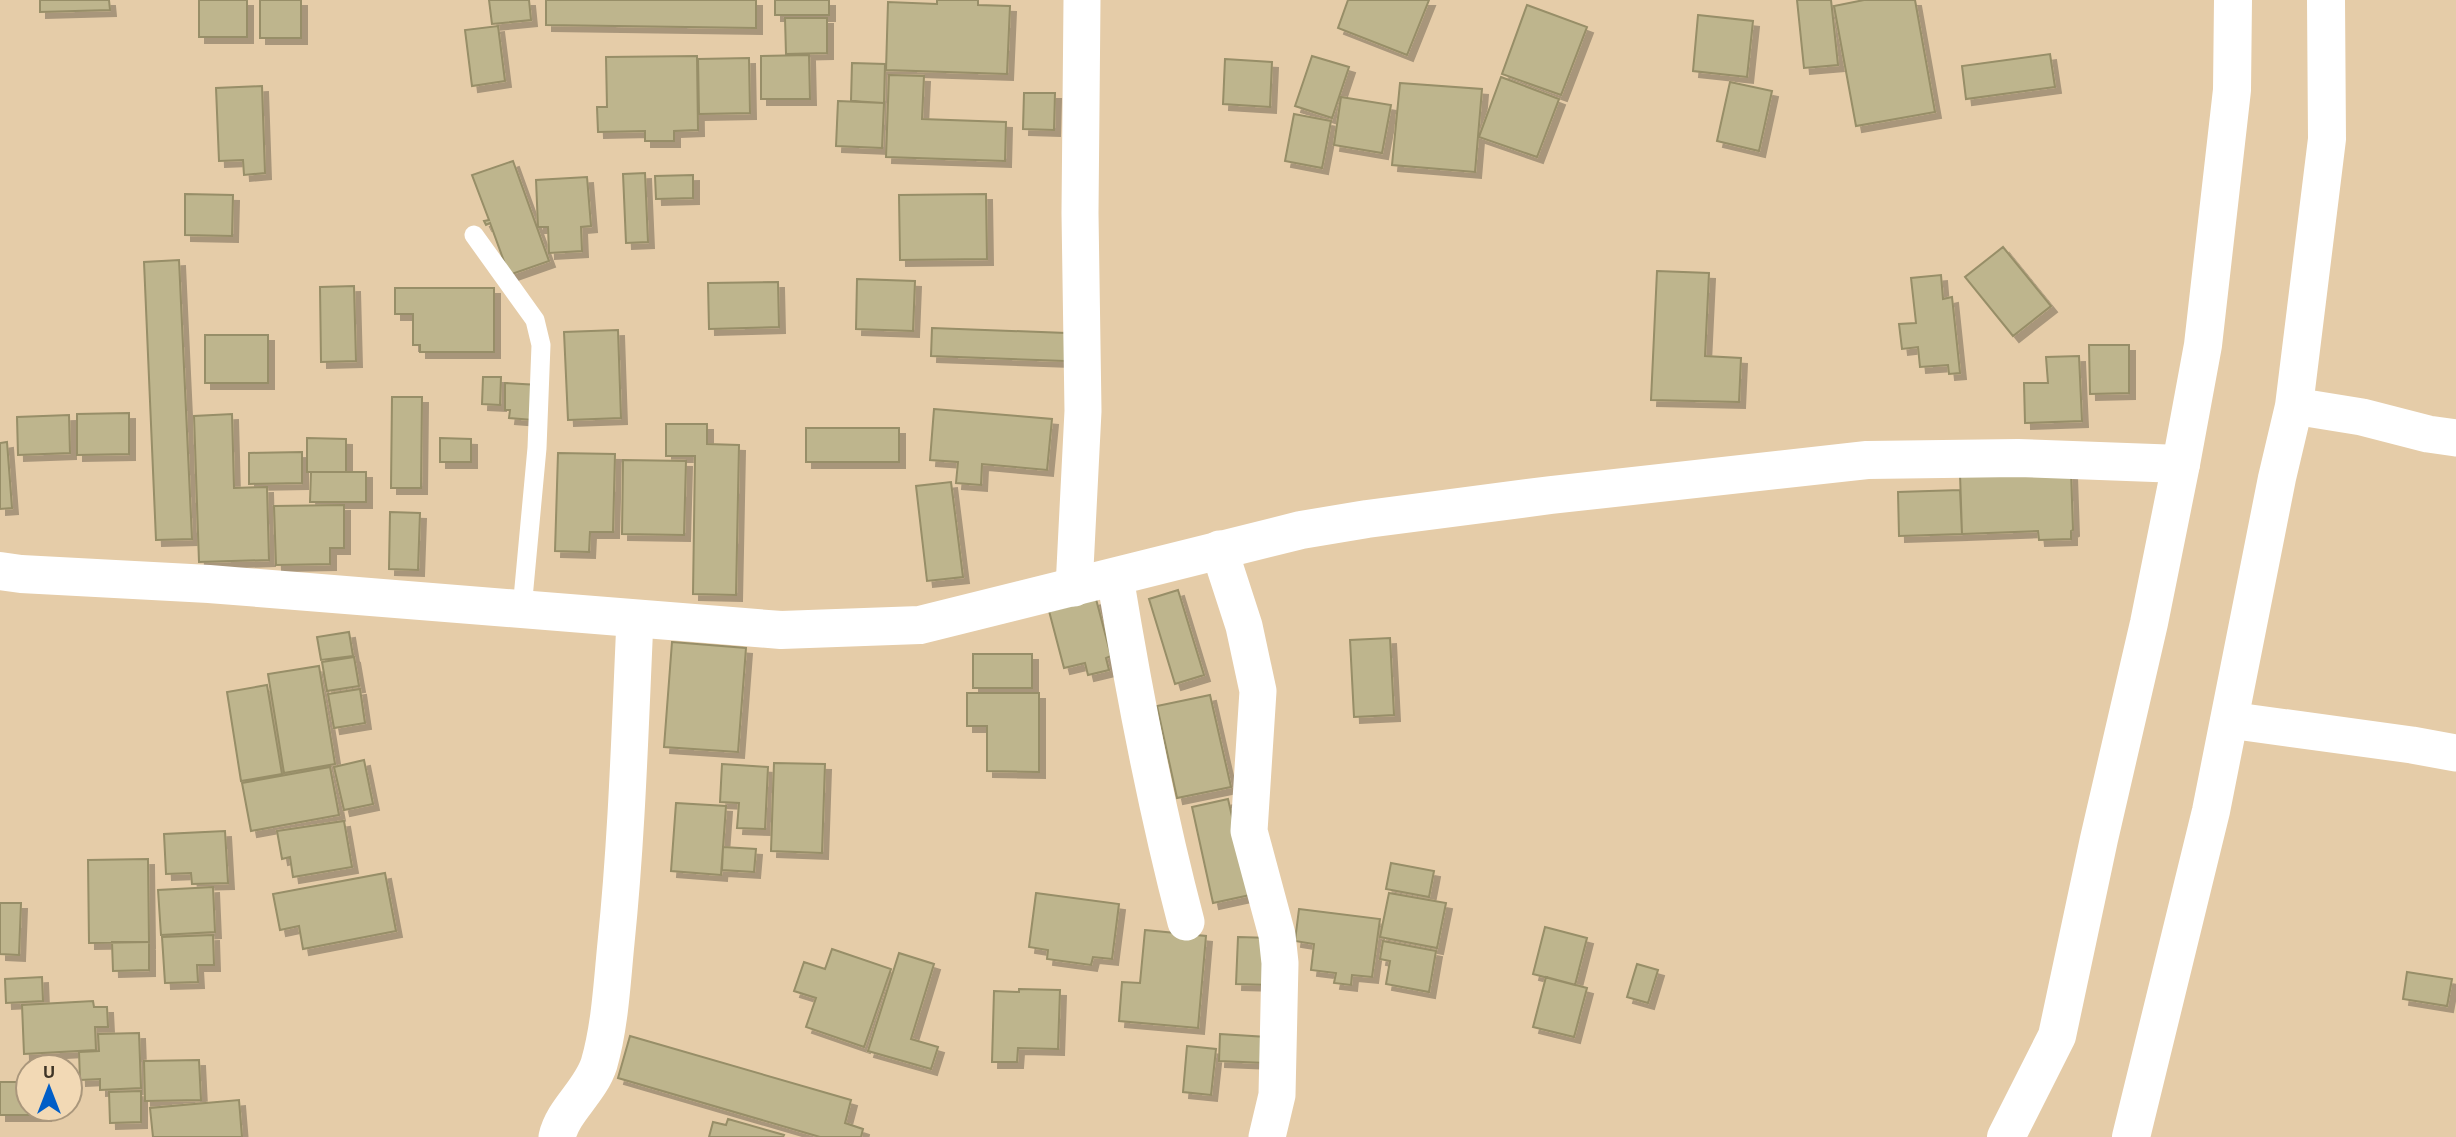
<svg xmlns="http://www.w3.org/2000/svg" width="2456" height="1137" font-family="'Alegreya Sans',sans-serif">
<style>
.building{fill:#beb58d;stroke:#978e67;stroke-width:2;filter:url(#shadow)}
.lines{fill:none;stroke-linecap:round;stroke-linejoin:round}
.service{stroke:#fff;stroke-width:19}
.minor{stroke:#fff;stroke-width:37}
.tertiary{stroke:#fff;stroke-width:38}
.trunk{stroke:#fff;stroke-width:38}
</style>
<defs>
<filter id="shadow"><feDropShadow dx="6" dy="6" stdDeviation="0" flood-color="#0004"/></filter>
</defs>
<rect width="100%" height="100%" fill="#e5cca8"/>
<path class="building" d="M 40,0 L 109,0 L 110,10 L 40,12 Z
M 199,0 L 247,0 L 247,37 L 199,37 Z
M 260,0 L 301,0 L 301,38 L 260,38 Z
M 489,0 L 529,0 L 531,20 L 492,24 Z
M 546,0 L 756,0 L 756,28 L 546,25 Z
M 775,0 L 829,0 L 829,15 L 775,15 Z
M 937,0 L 978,0 L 978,5 L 1010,6 L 1007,74 L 886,70 L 888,2 L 937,4 Z
M 1348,0 L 1429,0 L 1407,55 L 1338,28 Z
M 1797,0 L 1831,0 L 1838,65 L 1804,68 Z
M 1864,0 L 1915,0 L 1935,112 L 1856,126 L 1834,6 Z
M 1527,5 L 1587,27 L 1561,95 L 1502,74 Z
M 1698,15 L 1753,21 L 1747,77 L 1693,71 Z
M 785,18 L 827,18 L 827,53 L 786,54 Z
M 498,26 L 505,81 L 472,86 L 465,30 Z
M 2050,54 L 2055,87 L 1966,99 L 1962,66 Z
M 809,55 L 810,99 L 761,99 L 761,56 Z
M 697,56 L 698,130 L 674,131 L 674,141 L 645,141 L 645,131 L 598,132 L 597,107 L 607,107 L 606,57 Z
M 1312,56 L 1349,67 L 1332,118 L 1295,106 Z
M 749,58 L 750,113 L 699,114 L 698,59 Z
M 1225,59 L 1272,62 L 1270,107 L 1223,104 Z
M 852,63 L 885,64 L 884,103 L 851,101 Z
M 889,75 L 924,76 L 922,119 L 1006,122 L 1005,161 L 886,157 Z
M 1501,77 L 1559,99 L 1537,157 L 1479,137 Z
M 1730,82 L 1772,91 L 1759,151 L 1717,141 Z
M 1400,83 L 1482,89 L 1475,172 L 1392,165 Z
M 262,86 L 265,173 L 244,175 L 243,160 L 219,161 L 216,88 Z
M 1024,93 L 1055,93 L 1054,130 L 1023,129 Z
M 1341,97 L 1391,105 L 1382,153 L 1334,145 Z
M 838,101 L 884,103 L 882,148 L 836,146 Z
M 1294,114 L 1331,121 L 1322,168 L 1285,161 Z
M 513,161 L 549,261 L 509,275 L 490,223 L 486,225 L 484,221 L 489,220 L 472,175 Z
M 645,173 L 648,242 L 626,243 L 623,174 Z
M 693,175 L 693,198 L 656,199 L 655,176 Z
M 587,177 L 591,226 L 581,227 L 582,251 L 549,253 L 548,227 L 538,227 L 536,180 Z
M 185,194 L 233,195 L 232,236 L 185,235 Z
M 986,194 L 987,259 L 900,260 L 899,195 Z
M 2003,247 L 2051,306 L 2013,336 L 1965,277 Z
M 179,260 L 192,539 L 156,540 L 144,262 Z
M 1657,271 L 1709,273 L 1705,356 L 1741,358 L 1739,402 L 1651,400 Z
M 1941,275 L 1943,299 L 1952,297 L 1960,373 L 1949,374 L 1948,365 L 1920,367 L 1918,347 L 1902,349 L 1899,324 L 1916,323 L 1911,278 Z
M 857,279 L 915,281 L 913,331 L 856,329 Z
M 778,282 L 779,327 L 709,329 L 708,283 Z
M 354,286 L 356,361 L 321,362 L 320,287 Z
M 395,288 L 494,288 L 494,352 L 420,352 L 420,345 L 413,345 L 413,314 L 395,314 Z
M 932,328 L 1066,333 L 1065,361 L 931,356 Z
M 618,330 L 621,418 L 568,420 L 564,332 Z
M 205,335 L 268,335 L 268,383 L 205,383 Z
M 2089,345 L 2129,345 L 2129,393 L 2090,394 Z
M 2079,356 L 2082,421 L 2025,423 L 2024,383 L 2048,383 L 2046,357 Z
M 483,377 L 501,377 L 500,405 L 482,404 Z
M 505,383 L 539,385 L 533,420 L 509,418 L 510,410 L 505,410 Z
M 392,397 L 422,397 L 421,488 L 391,488 Z
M 934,409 L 1052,419 L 1047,470 L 982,464 L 981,485 L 956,483 L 958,462 L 930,460 Z
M 129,413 L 129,454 L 77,455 L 77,414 Z
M 232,414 L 234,488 L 267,487 L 269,560 L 199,562 L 194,416 Z
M 69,415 L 70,453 L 18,455 L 17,417 Z
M 666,424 L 707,424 L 707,444 L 739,445 L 736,595 L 693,594 L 695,456 L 666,456 Z
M 806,428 L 899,428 L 899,462 L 806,462 Z
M 307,438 L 346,439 L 346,472 L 307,472 Z
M 440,438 L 471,439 L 471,462 L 440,462 Z
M 7,442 L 12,508 L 0,509 L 0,443 Z
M 302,452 L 302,483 L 249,484 L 249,453 Z
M 558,453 L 615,454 L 613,532 L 590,532 L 589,552 L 555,551 Z
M 623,460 L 686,461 L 684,535 L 622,534 Z
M 2071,471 L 2073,530 L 2071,531 L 2071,539 L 2039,540 L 2038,531 L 1962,534 L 1960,474 Z
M 311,472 L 366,472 L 366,502 L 310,502 Z
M 951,482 L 963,577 L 927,581 L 916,486 Z
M 1960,490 L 1962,534 L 1899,536 L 1898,492 Z
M 344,505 L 344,548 L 330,548 L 330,564 L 276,565 L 274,506 Z
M 390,512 L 420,513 L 418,570 L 389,569 Z
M 1178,590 L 1204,675 L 1175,684 L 1149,599 Z
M 1096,599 L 1111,656 L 1106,658 L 1109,670 L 1088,675 L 1085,663 L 1064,668 L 1049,611 Z
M 349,632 L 353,656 L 321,660 L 317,637 Z
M 1390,638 L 1394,715 L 1354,717 L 1350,640 Z
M 672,642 L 746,648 L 738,752 L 664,747 Z
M 973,654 L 1032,654 L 1032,688 L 973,688 Z
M 354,657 L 359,686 L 327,691 L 322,662 Z
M 319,666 L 335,764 L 284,773 L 268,674 Z
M 267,685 L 282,774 L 241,781 L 227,692 Z
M 360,689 L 365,723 L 334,728 L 328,694 Z
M 967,693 L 1039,693 L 1039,772 L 987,771 L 987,726 L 967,726 Z
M 1210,695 L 1231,787 L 1177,798 L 1157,706 Z
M 364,760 L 373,804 L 344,810 L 334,767 Z
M 774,763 L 825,764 L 822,853 L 771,851 Z
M 722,764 L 768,767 L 765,829 L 737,828 L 739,803 L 720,802 Z
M 330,767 L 339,815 L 251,831 L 242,783 Z
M 1228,799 L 1250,895 L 1213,903 L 1192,807 Z
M 676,803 L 726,806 L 721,875 L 671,871 Z
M 344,821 L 352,867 L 293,877 L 290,857 L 282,859 L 277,831 Z
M 225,831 L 228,883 L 192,884 L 191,873 L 166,874 L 164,834 Z
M 723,847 L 756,849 L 754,872 L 722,870 Z
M 148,859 L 149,942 L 89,943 L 88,860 Z
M 1391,863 L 1434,871 L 1429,897 L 1386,889 Z
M 385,873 L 396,931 L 303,949 L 299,926 L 280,930 L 273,894 Z
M 213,887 L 215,932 L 161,935 L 158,890 Z
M 1036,893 L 1119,904 L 1112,959 L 1093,957 L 1091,965 L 1047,959 L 1048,950 L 1029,947 Z
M 1389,893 L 1446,903 L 1437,948 L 1380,937 Z
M 0,903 L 21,903 L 19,955 L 0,954 Z
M 1299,909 L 1380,919 L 1372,977 L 1352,975 L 1351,985 L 1334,983 L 1336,973 L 1311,970 L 1314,944 L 1295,941 Z
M 1545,927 L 1587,938 L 1575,985 L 1533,974 Z
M 1145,930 L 1206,936 L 1198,1028 L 1119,1021 L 1122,982 L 1140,983 Z
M 213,935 L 214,965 L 197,965 L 198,982 L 165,983 L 162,937 Z
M 1238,937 L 1275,938 L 1273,985 L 1236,984 Z
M 1383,941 L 1436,951 L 1429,992 L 1386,984 L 1390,961 L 1380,959 Z
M 112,942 L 149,942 L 149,970 L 113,971 Z
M 832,949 L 891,969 L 864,1047 L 806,1027 L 816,998 L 794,991 L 804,962 L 825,969 Z
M 899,953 L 934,964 L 911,1039 L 938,1047 L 931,1069 L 868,1051 Z
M 1637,964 L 1658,970 L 1648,1003 L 1627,997 Z
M 2407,972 L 2452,979 L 2447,1006 L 2403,999 Z
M 42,977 L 43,1001 L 6,1003 L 5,979 Z
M 1546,977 L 1587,988 L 1574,1037 L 1533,1027 Z
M 1019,989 L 1060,990 L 1058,1049 L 1018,1048 L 1017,1062 L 992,1062 L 994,991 L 1019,992 Z
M 93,1001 L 94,1007 L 107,1007 L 108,1027 L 95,1027 L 96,1050 L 24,1054 L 22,1005 Z
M 139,1033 L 141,1088 L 100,1090 L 100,1079 L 80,1080 L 79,1052 L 99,1051 L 98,1034 Z
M 1220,1034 L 1267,1037 L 1266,1063 L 1219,1061 Z
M 630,1036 L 851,1100 L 845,1123 L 863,1129 L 861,1137 L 820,1137 L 618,1078 Z
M 1187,1046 L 1216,1049 L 1211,1095 L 1183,1092 Z
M 199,1060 L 201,1100 L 145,1101 L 144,1061 Z
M 0,1082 L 28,1082 L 28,1109 L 45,1109 L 45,1115 L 0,1115 Z
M 141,1091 L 141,1122 L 110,1123 L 109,1092 Z
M 239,1100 L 242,1137 L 153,1137 L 150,1108 Z
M 728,1119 L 784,1135 L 783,1137 L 709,1137 L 713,1122 L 726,1125 Z"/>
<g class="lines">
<path class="service" d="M 474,235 L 535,320 L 541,345 L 537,448 L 522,609"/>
<path class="minor" d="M 2294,406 L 2362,417 L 2428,434 L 2456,438
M 1219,549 L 1244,626 L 1258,691 L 1249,831 L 1277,935 L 1280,963 L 1277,1095 L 1267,1137
M 1115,577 C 1134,693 1156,808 1186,922
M 1074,588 L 1083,411 L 1080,213 L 1082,0
M 2229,720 L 2412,745 L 2456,753
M 557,1137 C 563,1110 590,1092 599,1064 C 610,1026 612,983 616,943 C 627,836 630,728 635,620"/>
<path class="tertiary" d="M 0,571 L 21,574 L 209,584 L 781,630 L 920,625 L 1301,530 L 1367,519 L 1551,495 L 1867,460 L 2018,458 L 2181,464"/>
<path class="trunk" d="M 2006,1137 L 2057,1036 L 2099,839 L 2149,623 L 2181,464 L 2203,345 L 2232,90 L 2233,0
M 2131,1137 L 2211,811 L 2277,478 L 2294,406 L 2327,139 L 2326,0"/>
</g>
<g transform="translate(49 1088)"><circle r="33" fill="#f2d9b5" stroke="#aa977c" stroke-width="2"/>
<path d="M0-5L12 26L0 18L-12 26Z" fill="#015ec7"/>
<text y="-10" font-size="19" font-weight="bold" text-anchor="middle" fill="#3e3426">U</text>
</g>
</svg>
